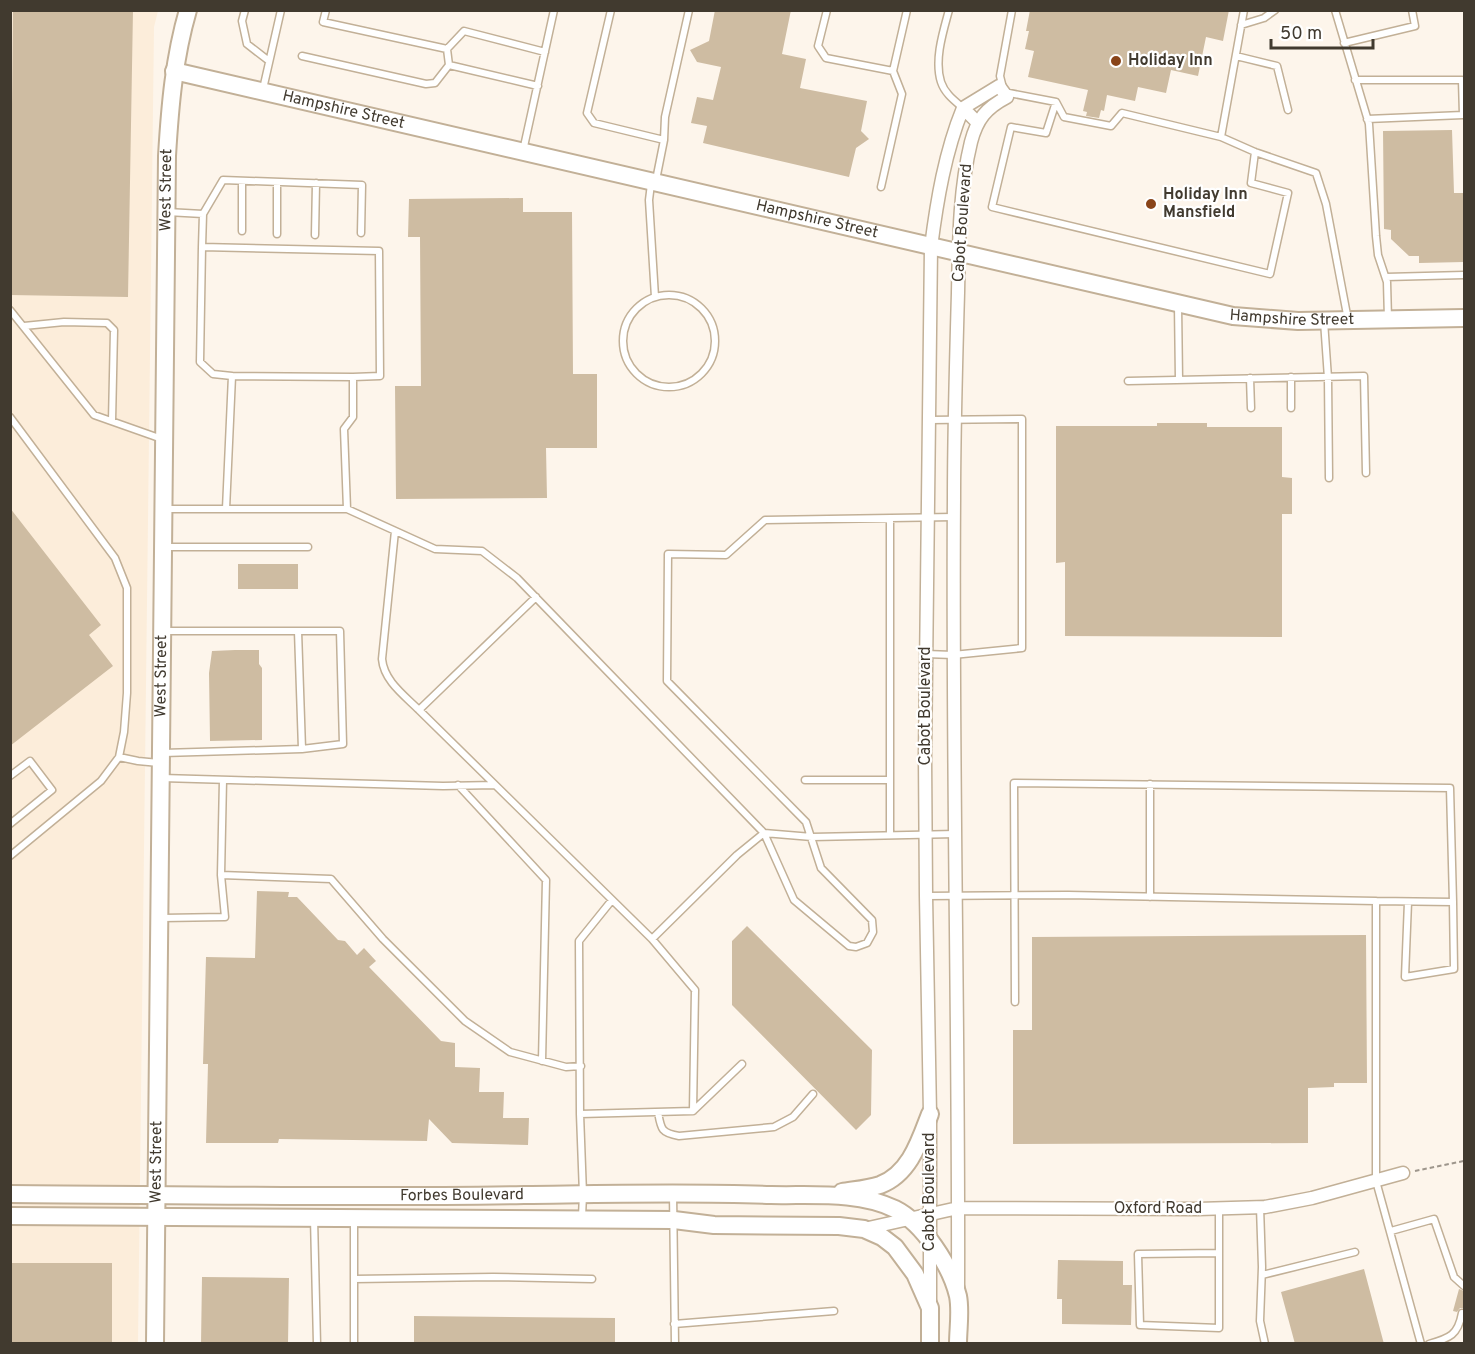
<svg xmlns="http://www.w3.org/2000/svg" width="1475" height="1354" font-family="Overpass,sans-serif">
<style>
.built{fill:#fcedda}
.building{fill:#cebca2}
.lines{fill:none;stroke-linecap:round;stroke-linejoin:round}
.lane-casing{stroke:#c2b097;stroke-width:9}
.street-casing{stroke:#c2b097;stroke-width:15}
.secondary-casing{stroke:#c2b097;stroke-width:20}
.path{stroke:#9e968c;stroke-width:2;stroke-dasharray:4.5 3;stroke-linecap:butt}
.lane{stroke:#fff;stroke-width:6}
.street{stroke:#fff;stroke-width:12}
.secondary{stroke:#fff;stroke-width:16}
.poi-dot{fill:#894419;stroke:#fff;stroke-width:2}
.labels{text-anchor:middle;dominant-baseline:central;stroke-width:4.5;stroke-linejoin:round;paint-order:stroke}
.poi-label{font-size:16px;font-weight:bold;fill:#413a2f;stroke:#fff;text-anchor:start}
.street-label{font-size:16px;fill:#413a2f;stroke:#fff}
</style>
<rect width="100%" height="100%" fill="#fdf5eb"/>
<path class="built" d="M 10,11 L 158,11 L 154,27 L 138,1343 L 11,1343 Z"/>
<path class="building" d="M 13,10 L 133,10 L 128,297 L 10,295 Z
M 715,10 L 791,10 L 782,54 L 806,59 L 800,88 L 867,101 L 861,131 L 869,139 L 856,148 L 849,177 L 703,143 L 707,126 L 691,123 L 697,97 L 713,100 L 721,67 L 697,62 L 690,50 L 709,41 Z
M 1030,10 L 1229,10 L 1223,41 L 1206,37 L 1198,76 L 1171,70 L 1166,93 L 1138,87 L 1135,101 L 1107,95 L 1104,111 L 1101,110 L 1099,118 L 1086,116 L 1087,112 L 1083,111 L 1088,90 L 1028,77 L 1034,51 L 1025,49 L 1029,31 L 1026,31 Z
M 1452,130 L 1454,193 L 1464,193 L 1464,262 L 1419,263 L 1419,256 L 1409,256 L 1391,239 L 1391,230 L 1384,229 L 1383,131 Z
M 523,198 L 523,212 L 572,212 L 573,374 L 597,374 L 597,448 L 546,448 L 547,498 L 396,499 L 395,386 L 421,386 L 420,237 L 408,237 L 409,199 Z
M 1157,423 L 1207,423 L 1207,427 L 1282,427 L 1282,477 L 1292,478 L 1292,514 L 1282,514 L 1282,637 L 1065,636 L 1065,562 L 1056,563 L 1056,426 L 1157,426 Z
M 10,508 L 101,625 L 89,635 L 113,666 L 10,746 Z
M 238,564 L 298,564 L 298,589 L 238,589 Z
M 235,650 L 259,650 L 259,664 L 262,668 L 262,740 L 210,741 L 209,673 L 212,651 Z
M 257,891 L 289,892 L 288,897 L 297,897 L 338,940 L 345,941 L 357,955 L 364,948 L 376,961 L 369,967 L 441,1041 L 455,1043 L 455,1067 L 480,1068 L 479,1092 L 504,1092 L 503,1118 L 529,1118 L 528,1145 L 452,1143 L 429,1119 L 427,1141 L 279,1139 L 278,1143 L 206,1143 L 208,1064 L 203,1064 L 206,957 L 255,958 Z
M 747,926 L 872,1050 L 871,1115 L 856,1130 L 732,1005 L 732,941 Z
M 1366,935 L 1367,1083 L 1334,1083 L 1334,1087 L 1308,1088 L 1308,1143 L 1013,1144 L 1013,1030 L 1032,1030 L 1032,937 Z
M 1058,1260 L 1123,1261 L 1123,1285 L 1132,1285 L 1131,1325 L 1062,1324 L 1062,1299 L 1057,1299 Z
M 10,1263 L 112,1263 L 112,1344 L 10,1344 Z
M 1364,1269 L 1384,1344 L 1295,1344 L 1281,1292 Z
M 202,1277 L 289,1278 L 288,1344 L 201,1344 Z
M 1459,1289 L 1464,1291 L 1464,1308 L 1460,1308 L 1457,1312 L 1453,1311 Z
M 414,1316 L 615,1318 L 615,1344 L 414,1344 Z"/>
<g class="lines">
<g class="lane-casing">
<path id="lane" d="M 245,10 L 242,21 L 247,44 L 269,61
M 326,10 L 323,22 L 447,49 L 449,65 L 538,86
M 611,10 L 587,113 L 594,123 L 664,140 L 656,180
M 827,10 L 818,46 L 826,58 L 893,71 L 902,94 L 881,187
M 949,10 C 943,32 934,60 941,82 C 945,94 955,101 963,108
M 1012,10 L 1000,76 L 1004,92 L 1056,102 L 1064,117 L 1111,126 L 1122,113 L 1221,137 L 1255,152 L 1316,173 L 1326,204 L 1348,320
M 1335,10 L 1369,124 L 1376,236 L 1378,255 L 1387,282 L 1388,319
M 1241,25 L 1264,18 L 1275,10
M 1344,43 L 1415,26 L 1412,10
M 447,49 L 464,31 L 545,52
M 302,56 L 426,84 L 435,83 L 449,65
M 1236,56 L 1277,66 L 1288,110
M 893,71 L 907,10
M 1355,80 L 1462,80 L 1463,115 L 1367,119
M 263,89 L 281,10
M 1056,102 L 1046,133 L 1011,127 L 992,207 L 1270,274 L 1288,193 L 1251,183 L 1255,152
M 1221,137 L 1244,10
M 664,140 L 665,117 L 689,10
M 523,151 L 554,10
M 277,182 L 277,234
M 651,184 L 649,200 L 655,297
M 203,214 L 223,180 L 362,185 L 361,233
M 242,231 L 242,181
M 315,235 L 316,183
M 202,247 L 200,362 L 213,374 L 232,376 L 226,509
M 1386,277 L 1464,275
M623 341a46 46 0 1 1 92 0a46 46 0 1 1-92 0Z
M 1178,305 L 1179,380
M 10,310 L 94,415 L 162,439
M 1324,321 L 1328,378 L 1329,478
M 24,326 L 64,322 L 107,323 L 114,330 L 112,421
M 232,376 L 353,377
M 1250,378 L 1251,408
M 1128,381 L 1364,376 L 1366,473
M 1291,408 L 1291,377
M 10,417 L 115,558 L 127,588 L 127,693 L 124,732 L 119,757
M 166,509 L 347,509 L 344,429 L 353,417 L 353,377 L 380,376 L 379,251 L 202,247 L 203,214 L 167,212
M 347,509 L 435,549 L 482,551 L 517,578 L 764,833 L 812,837 L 956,834
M 395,531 L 382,659 C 384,681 404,695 419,710
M 165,547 L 308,547
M 536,597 L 419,710 L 652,939
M 163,631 L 298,631 L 302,749 L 163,753
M 298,631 L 340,631 L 343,744 L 302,749
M 926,654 L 953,655 L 1022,648 L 1022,419 L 929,420
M 10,776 L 30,761 L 52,790 L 10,824
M 162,778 L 443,786 L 495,785
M 223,780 L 221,875 L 331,879 L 383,939 L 465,1021 L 510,1052 L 566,1067 L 581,1066
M 805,780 L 890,780
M 458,785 L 546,880 L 542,1061
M 890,835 L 890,519
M 10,856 L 101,781 L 119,757 L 138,761 L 159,763
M 926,896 L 1068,895 L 1376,901 L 1376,1181 L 1421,1344
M 1150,897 L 1150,784
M 1408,902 L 1405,977 L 1454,969 L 1453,902
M 162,918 L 225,917 L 221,875
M 1015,1002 L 1014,783 L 1450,788 L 1453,902 L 1376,901
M 693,1111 L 742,1064
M 658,1112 C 661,1129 661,1133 679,1136 L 774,1127 L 793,1117 L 813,1094
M 580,1114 L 579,941 L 612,900
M 673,1193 L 675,1344
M 1260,1207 L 1262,1267 L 1260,1321 L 1265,1344
M 582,1217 L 583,1194 L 580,1114 L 693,1111 L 695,990 L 652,939 L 737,855 L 764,833 L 794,900 L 849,946 L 856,947 L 867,943 L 873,932 L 872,920 L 821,868 L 806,822 L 667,681 L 668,554 L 726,555 L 765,520 L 954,517
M 314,1218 L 317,1344
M 354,1221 L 354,1344
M 1391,1231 L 1434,1219 L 1454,1277 L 1464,1286
M 1219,1253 L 1138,1254 L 1140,1325 L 1219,1328 L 1219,1209
M 1262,1275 L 1355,1252
M 354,1279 L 493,1277 L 592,1279
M 674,1324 L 834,1311
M 1429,1344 C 1450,1338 1458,1335 1462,1313"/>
</g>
<g class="street-casing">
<path id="street" d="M 864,1229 L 958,1208 L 1198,1209 L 1265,1207 L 1312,1198 L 1403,1173
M 958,1288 C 959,1025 952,762 954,499 C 954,430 956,362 958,293 C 959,243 959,191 971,142 C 977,119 986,108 1007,97 L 999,86 L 963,108 L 977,122
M 930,1302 L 930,1114 L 926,896 L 925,756 L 931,247 C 937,200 945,152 963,108"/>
</g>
<g class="secondary-casing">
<g id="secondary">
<path id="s1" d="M 174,71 L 1233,316 L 1298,321 L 1464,318"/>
<path d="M 842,1192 C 854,1190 868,1189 880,1185 C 910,1174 920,1140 930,1114"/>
<path id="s2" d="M 10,1194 C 182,1195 353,1198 524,1195 C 607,1194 689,1192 771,1195 C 811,1196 858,1191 895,1209 C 923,1223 951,1266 958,1296 C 961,1311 958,1329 958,1344"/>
<path d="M 10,1216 L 674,1220 L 714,1225 L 839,1226 L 864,1229 L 882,1237 L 895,1247 L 915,1274 L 930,1308 L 930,1344"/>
<path id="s3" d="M 155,1344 L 167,156 C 170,106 174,58 188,10"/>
</g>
</g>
<path class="path" d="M 1415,1171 L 1464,1161"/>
<use href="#lane" class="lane"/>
<use href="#street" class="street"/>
<use href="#secondary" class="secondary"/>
</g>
<g class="poi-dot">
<circle cx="1116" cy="61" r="6"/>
<circle cx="1151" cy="204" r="6"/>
</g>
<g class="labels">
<g class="poi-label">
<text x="1128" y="61">Holiday Inn</text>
<text x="1163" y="195">Holiday Inn<tspan x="1163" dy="18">Mansfield</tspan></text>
</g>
<g class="street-label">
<text stroke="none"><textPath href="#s1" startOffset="174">Hampshire Street</textPath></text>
<text stroke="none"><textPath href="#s3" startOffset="1154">West Street</textPath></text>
<text stroke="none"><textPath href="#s1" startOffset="660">Hampshire Street</textPath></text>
<text transform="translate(963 223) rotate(-86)">Cabot Boulevard</text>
<text stroke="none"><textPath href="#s1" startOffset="1146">Hampshire Street</textPath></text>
<text stroke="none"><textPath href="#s3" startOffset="668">West Street</textPath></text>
<text transform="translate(926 706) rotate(-90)">Cabot Boulevard</text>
<text stroke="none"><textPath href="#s3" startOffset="182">West Street</textPath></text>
<text transform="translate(930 1192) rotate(-90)">Cabot Boulevard</text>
<text stroke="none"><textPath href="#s2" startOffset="452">Forbes Boulevard</textPath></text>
<text x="1158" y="1209">Oxford Road</text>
</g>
</g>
<rect width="1475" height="1354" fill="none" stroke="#413a2f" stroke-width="24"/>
<path d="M1271 39v9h102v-9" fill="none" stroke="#413a2f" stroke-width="3"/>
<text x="1280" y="39" font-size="18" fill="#413a2f" stroke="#ffffff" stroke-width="4.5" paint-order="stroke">50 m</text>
</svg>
